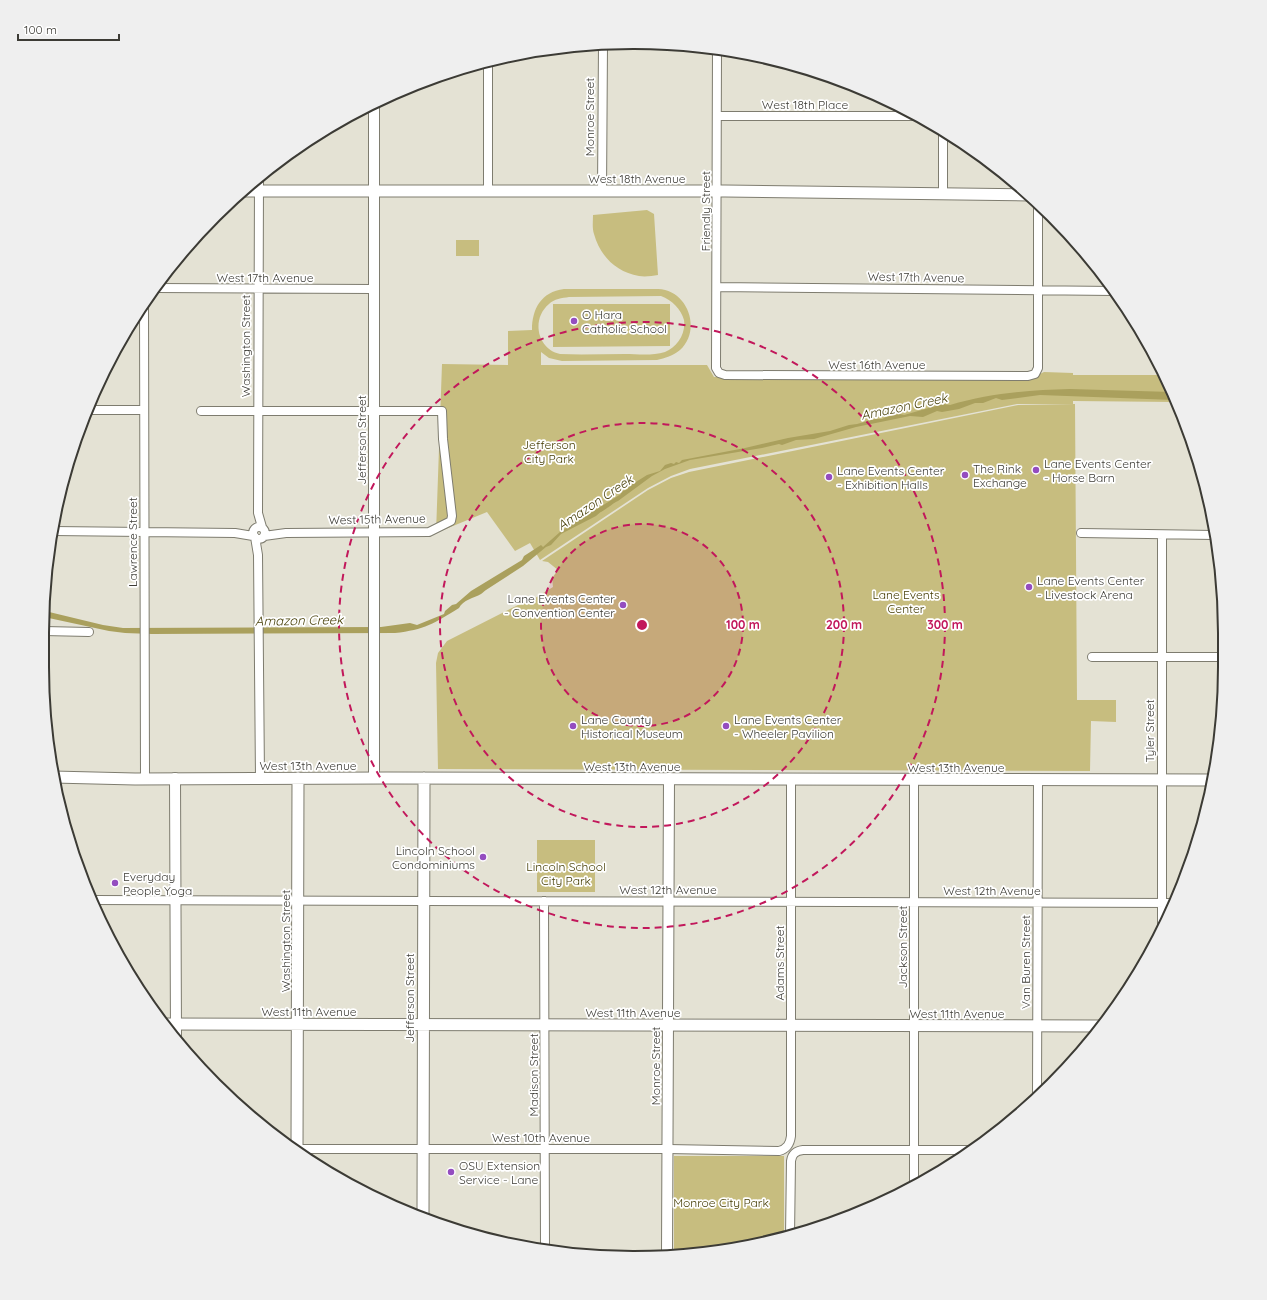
<svg xmlns="http://www.w3.org/2000/svg" width="1267" height="1300" font-family="Quicksand,sans-serif">
<style>
.green{fill:#c7bd7f;fill-rule:evenodd}
.water{fill:#aaa05d}
.lines{fill:none;stroke-linecap:round;stroke-linejoin:round}
.minor-casing{stroke:#7e7c6f;stroke-width:10}
.tertiary-casing{stroke:#7e7c6f;stroke-width:12}
.secondary-casing{stroke:#7e7c6f;stroke-width:13}
.minor{stroke:#fff;stroke-width:8}
.tertiary{stroke:#fff;stroke-width:10}
.secondary{stroke:#fff;stroke-width:11}
.ring{fill:none;stroke:#c2185b;stroke-width:2;stroke-dasharray:7 5}
.poi-dot{fill:#944dc0;stroke:#fff;stroke-width:1.5}
.labels{text-anchor:middle;dominant-baseline:central;stroke-width:3.5;stroke-linejoin:round;paint-order:stroke}
.street-label{font-size:12px;fill:#3c3b35;stroke:#fff}
.poi-label{font-size:12px;fill:#3c3b35;stroke:#fff;text-anchor:start}
.park-label{font-size:12px;fill:#453d04;stroke:#fff}
.water-label{font-size:13px;font-style:italic;fill:#49410a;stroke:#fff}
.rim{fill:none;stroke:#3c3b35;stroke-width:2}
.centre{fill:#c2185b;stroke:#fff;stroke-width:2}
.ring-label{font-size:12px;text-anchor:middle;font-weight:bold;fill:#c2185b;stroke:#fff;stroke-width:3.5;stroke-linejoin:round;paint-order:stroke}
</style>
<rect width="100%" height="100%" fill="#e4e2d4"/>
<path class="green" d="M 647,210 L 654,214 L 658,275 C 652,276 645,277 639,276 C 616,272 600,256 594,234 C 592,228 593,221 593,215 Z
M 456,240 L 479,240 L 479,256 L 456,256 Z
M 564,289 L 658,289 C 688,290 702,330 680,350 C 673,356 665,358 657,360 L 562,361 L 549,358 L 541,352 L 541,365 L 707,365 L 714,377 L 1031,378 L 1044,372 L 1073,373 L 1073,375 L 1165,375 L 1175,402 L 1073,401 L 1073,404 L 1017,404 L 690,469 L 671,476 L 648,488 L 540,560 L 530,543 L 515,551 L 487,512 L 436,533 L 442,364 L 508,365 L 508,331 L 532,330 C 532,309 541,292 564,289 ZM 661,296 C 672,300 681,309 684,320 C 686,334 677,347 665,352 C 652,356 637,354 625,354 C 603,354 581,355 560,354 C 537,349 531,319 549,304 C 554,299 562,298 569,297 Z
M 553,304 L 670,304 L 670,346 L 553,347 Z
M 1075,404 L 1077,700 L 1116,700 L 1116,722 L 1091,721 L 1090,771 L 438,769 L 436,663 L 438,653 L 447,641 L 520,604 L 527,603 L 553,587 L 552,578 L 558,570 L 548,562 L 542,561 L 648,490 L 671,478 L 689,472 L 1018,405 Z
M 537,840 L 595,840 L 595,892 L 537,892 Z
M 674,1156 L 784,1156 L 784,1238 L 674,1256 Z"/>
<path class="water" d="M 1070,389 L 1172,392 L 1174,400 L 1040,395 L 1002,400 L 996,398 L 983,403 L 975,403 L 959,409 L 942,412 L 937,411 L 923,417 L 910,416 L 856,427 L 814,439 L 796,440 L 782,445 L 779,444 L 762,448 L 690,460 L 665,469 L 652,476 L 618,501 C 613,503 611,506 607,508 C 602,512 601,511 596,516 L 561,534 L 551,545 L 546,547 L 523,566 L 486,590 C 484,591 483,593 481,594 C 474,598 463,600 459,608 C 435,623 424,630 395,633 L 152,634 L 125,633 L 109,631 L 44,617 L 45,611 L 103,625 L 123,628 L 381,627 L 410,623 L 417,625 L 444,614 L 445,611 L 452,605 L 456,604 L 471,591 L 522,560 L 524,556 L 541,545 L 543,547 L 560,532 L 621,494 L 621,492 L 628,489 L 628,487 L 647,475 L 660,471 L 665,465 L 671,463 L 674,464 L 676,462 L 679,463 L 682,460 L 745,448 L 788,438 L 830,431 L 849,425 L 857,424 L 875,419 L 882,419 L 886,417 L 900,414 L 904,415 L 943,404 L 950,405 C 990,393 1029,390 1070,389 Z"/>
<g class="lines">
<g class="minor-casing">
<path id="minor" d="M 590,44 L 622,44
M 717,48 L 716,368 L 719,373 L 725,375 L 1028,376 L 1035,374 L 1038,368 L 1038,204
M 488,61 L 488,192
M 717,116 L 918,116
M 943,131 L 943,193
M 259,178 L 258,513 L 262,527
M 602,192 L 603,44
M 717,287 L 1114,291
M 157,288 L 374,289
M 144,305 L 145,778
M 88,410 L 144,410
M 201,411 L 442,411 L 443,439 L 452,516 L 451,521 L 429,532 L 286,533 L 264,536
M253 533a6 6 0 1 1 12 0a6 6 0 1 1-12 0Z
M 53,531 L 235,533 L 253,536
M 1081,533 L 1214,535
M 255,537 L 258,555 L 260,778
M 44,631 L 89,632
M 1092,657 L 1222,657
M 91,900 L 1173,903
M 544,901 L 545,1250
M 1162,927 L 1162,535
M 1037,1095 L 1038,780
M 293,1149 L 668,1149 L 779,1151 C 787,1149 790,1144 791,1136 L 791,779
M 914,1185 L 914,780
M 790,1236 L 791,1161 C 792,1154 795,1151 803,1150 L 970,1150"/>
</g>
<g class="tertiary-casing">
<path id="tertiary" d="M 374,102 L 374,778
M 175,778 L 176,1037
M 667,1257 L 669,778"/>
</g>
<g class="secondary-casing">
<path id="secondary" d="M 245,191 L 725,191 L 1029,195
M 53,777 L 135,779 L 387,778 L 1212,780
M 165,1024 L 1100,1026
M 297,1152 L 298,778
M 423,1218 L 424,778"/>
</g>
<use href="#minor" class="minor"/>
<use href="#tertiary" class="tertiary"/>
<use href="#secondary" class="secondary"/>
</g>
<circle cx="642" cy="625" r="101" fill="#c2185b" fill-opacity=".12"/>
<g class="ring">
<circle cx="642" cy="625" r="101"/>
<circle cx="642" cy="625" r="202"/>
<circle cx="642" cy="625" r="303"/>
</g>
<g class="poi-dot">
<circle cx="574" cy="321" r="4"/>
<circle cx="1036" cy="470" r="4"/>
<circle cx="965" cy="475" r="4"/>
<circle cx="829" cy="477" r="4"/>
<circle cx="1029" cy="587" r="4"/>
<circle cx="623" cy="605" r="4"/>
<circle cx="573" cy="726" r="4"/>
<circle cx="726" cy="726" r="4"/>
<circle cx="483" cy="857" r="4"/>
<circle cx="115" cy="883" r="4"/>
<circle cx="451" cy="1172" r="4"/>
</g>
<g class="labels">
<g class="street-label">
<text x="805" y="104">West 18th Place</text>
<text transform="translate(589 117) rotate(-90)">Monroe Street</text>
<text x="637" y="178">West 18th Avenue</text>
<text transform="translate(705 211) rotate(-90)">Friendly Street</text>
<text x="265" y="277">West 17th Avenue</text>
<text transform="translate(916 277) rotate(1)">West 17th Avenue</text>
<text transform="translate(245 346) rotate(-90)">Washington Street</text>
<text x="877" y="364">West 16th Avenue</text>
<text transform="translate(361 440) rotate(-90)">Jefferson Street</text>
<text transform="translate(377 519) rotate(-1)">West 15th Avenue</text>
<text transform="translate(132 542) rotate(-90)">Lawrence Street</text>
<text transform="translate(1149 731) rotate(-90)">Tyler Street</text>
<text x="308" y="765">West 13th Avenue</text>
<text x="632" y="766">West 13th Avenue</text>
<text x="956" y="767">West 13th Avenue</text>
<text x="668" y="889">West 12th Avenue</text>
<text x="992" y="890">West 12th Avenue</text>
<text transform="translate(285 941) rotate(-90)">Washington Street</text>
<text transform="translate(902 947) rotate(-90)">Jackson Street</text>
<text transform="translate(1025 962) rotate(-90)">Van Buren Street</text>
<text transform="translate(779 963) rotate(-90)">Adams Street</text>
<text transform="translate(409 998) rotate(-90)">Jefferson Street</text>
<text x="309" y="1011">West 11th Avenue</text>
<text x="633" y="1012">West 11th Avenue</text>
<text x="957" y="1013">West 11th Avenue</text>
<text transform="translate(655 1066) rotate(-90)">Monroe Street</text>
<text transform="translate(533 1075) rotate(-90)">Madison Street</text>
<text x="541" y="1137">West 10th Avenue</text>
</g>
<g class="poi-label">
<text x="582" y="314">O Hara<tspan x="582" dy="14">Catholic School</tspan></text>
<text x="1044" y="463">Lane Events Center<tspan x="1044" dy="14">- Horse Barn</tspan></text>
<text x="973" y="468">The Rink<tspan x="973" dy="14">Exchange</tspan></text>
<text x="837" y="470">Lane Events Center<tspan x="837" dy="14">- Exhibition Halls</tspan></text>
<text x="1037" y="580">Lane Events Center<tspan x="1037" dy="14">- Livestock Arena</tspan></text>
<text x="615" y="598" text-anchor="end">Lane Events Center<tspan x="615" dy="14">- Convention Center</tspan></text>
<text x="581" y="719">Lane County<tspan x="581" dy="14">Historical Museum</tspan></text>
<text x="734" y="719">Lane Events Center<tspan x="734" dy="14">- Wheeler Pavilion</tspan></text>
<text x="475" y="850" text-anchor="end">Lincoln School<tspan x="475" dy="14">Condominiums</tspan></text>
<text x="123" y="876">Everyday<tspan x="123" dy="14">People Yoga</tspan></text>
<text x="459" y="1165">OSU Extension<tspan x="459" dy="14">Service - Lane</tspan></text>
</g>
<g class="park-label">
<text x="549" y="444">Jefferson<tspan x="549" dy="14">City Park</tspan></text>
<text x="906" y="594">Lane Events<tspan x="906" dy="14">Center</tspan></text>
<text x="566" y="866">Lincoln School<tspan x="566" dy="14">City Park</tspan></text>
<text x="721" y="1202">Monroe City Park</text>
</g>
<g class="water-label">
<text transform="translate(904 406) rotate(-12)">Amazon Creek</text>
<text transform="translate(595 502) rotate(-34)">Amazon Creek</text>
<text transform="translate(299 620) rotate(-1)">Amazon Creek</text>
</g>
</g>
<path d="M0 0H1267V1300H0ZM633 49H634A584 584 0 0 1 1218 633V667A584 584 0 0 1 634 1251H633A584 584 0 0 1 49 667V633A584 584 0 0 1 633 49Z" fill="#efefef" fill-rule="evenodd"/>
<path class="rim" d="M633 49H634A584 584 0 0 1 1218 633V667A584 584 0 0 1 634 1251H633A584 584 0 0 1 49 667V633A584 584 0 0 1 633 49Z"/>
<circle cx="642" cy="625" r="6" class="centre"/>
<g class="ring-label">
<text x="743" y="629">100 m</text>
<text x="844" y="629">200 m</text>
<text x="945" y="629">300 m</text>
</g>
<path d="M18 34v6h101v-6" fill="none" stroke="#3c3b35" stroke-width="2"/>
<text x="24" y="34" font-size="12" fill="#3c3b35" stroke="#ffffff" stroke-width="3" paint-order="stroke">100 m</text>
</svg>
